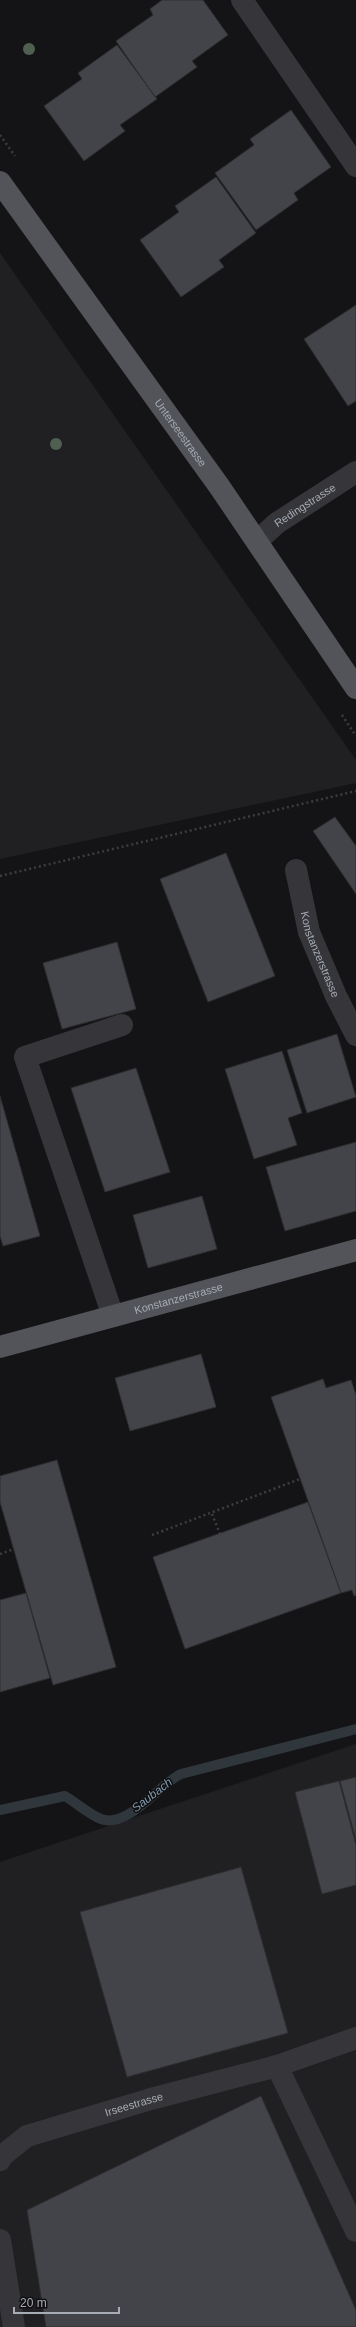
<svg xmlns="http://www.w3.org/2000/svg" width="356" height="2327" font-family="Helvetica,sans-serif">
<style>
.built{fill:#202023}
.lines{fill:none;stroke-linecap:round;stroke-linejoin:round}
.stream{stroke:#2f373d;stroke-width:10}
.building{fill:#434449;stroke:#2e2e31}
.path{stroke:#3c3d41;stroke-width:2.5;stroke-dasharray:2 3;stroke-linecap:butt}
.minor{stroke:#36363a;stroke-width:22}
.major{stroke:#525459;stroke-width:22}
.tree{fill:#4f6051}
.labels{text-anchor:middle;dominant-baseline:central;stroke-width:3;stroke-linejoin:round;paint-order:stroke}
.street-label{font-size:11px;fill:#a7acb5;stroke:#0f0f11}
.water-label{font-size:12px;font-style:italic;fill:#8299ac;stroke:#0f0f11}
</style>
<rect width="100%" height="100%" fill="#141416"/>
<path class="built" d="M 0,253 L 356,760 L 356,783 L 0,859 Z
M 356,1744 L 356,2327 L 0,2327 L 0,1862 Z"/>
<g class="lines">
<path class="stream" d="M 0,1810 L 65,1796 C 75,1802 90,1815 101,1819 C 128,1829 159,1784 181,1774 L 356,1729"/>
</g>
<path class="building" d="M 162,0 L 203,0 L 228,35 L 192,61 L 197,67 L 155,97 L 116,41 L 153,15 L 150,9 Z
M 117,45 L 157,99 L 120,125 L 125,131 L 84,161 L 44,106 L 82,79 L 78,73 Z
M 291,110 L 331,167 L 294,193 L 298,200 L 256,230 L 215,173 L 254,145 L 250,139 Z
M 216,177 L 256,233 L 219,260 L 224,267 L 181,297 L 140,240 L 179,212 L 175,206 Z
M 356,305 L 356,401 L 348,406 L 304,339 Z
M 335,817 L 356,846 L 356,894 L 313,831 Z
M 226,853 L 275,976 L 208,1002 L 160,879 Z
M 117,942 L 136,1009 L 62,1029 L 43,963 Z
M 337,1034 L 356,1097 L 307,1113 L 287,1050 Z
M 282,1051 L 302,1113 L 288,1118 L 297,1145 L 254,1159 L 225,1069 Z
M 136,1068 L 170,1172 L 105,1192 L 71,1088 Z
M 0,1096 L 40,1236 L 3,1246 L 0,1236 Z
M 356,1142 L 356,1211 L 285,1231 L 266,1167 Z
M 202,1196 L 217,1249 L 148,1268 L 133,1215 Z
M 201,1354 L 216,1407 L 130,1431 L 115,1378 Z
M 323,1379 L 326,1388 L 351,1380 L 356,1395 L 356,1595 L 354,1596 L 352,1590 L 341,1593 L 271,1397 Z
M 57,1460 L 116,1667 L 53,1685 L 0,1502 L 0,1476 Z
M 308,1502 L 341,1593 L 185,1649 L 153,1557 Z
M 26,1593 L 50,1678 L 0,1692 L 0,1600 Z
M 356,1777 L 356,1840 L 340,1781 Z
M 339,1781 L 356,1845 L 356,1885 L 322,1894 L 295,1792 Z
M 241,1867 L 288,2033 L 127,2077 L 80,1912 Z
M 261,2096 L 356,2310 L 356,2327 L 46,2327 L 27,2210 Z"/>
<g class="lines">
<path class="path" d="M 0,135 L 15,156
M 342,715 L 356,736
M 0,876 L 356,791
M 212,1514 L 220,1534
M 152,1535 L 300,1479
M 0,1554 L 14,1549"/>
<g class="minor">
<path d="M 242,0 L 356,166"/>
<path id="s1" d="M 257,541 L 277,523 L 356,472"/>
<path id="s2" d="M 296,870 L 309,932 L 336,996 L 356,1035"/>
<path d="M 113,1316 L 25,1057 L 122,1025"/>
<path d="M 277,2066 L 356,2231"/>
<path id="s3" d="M 0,2160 L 2,2156 L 27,2136 L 151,2099 L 277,2066 L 356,2038"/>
<path d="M 0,2240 L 14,2327"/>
</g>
<g class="major">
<path id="s4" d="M 0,182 L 219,486 L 356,688"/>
<path id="s5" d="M 0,1347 L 356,1250"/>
</g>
</g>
<g class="tree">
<circle cx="29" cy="49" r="6"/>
<circle cx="56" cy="444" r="6"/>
</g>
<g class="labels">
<g class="street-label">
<text stroke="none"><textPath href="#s4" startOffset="309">Unterseestrasse</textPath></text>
<text stroke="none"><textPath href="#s1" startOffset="60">Redingstrasse</textPath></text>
<text stroke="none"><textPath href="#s2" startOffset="88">Konstanzerstrasse</textPath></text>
<text stroke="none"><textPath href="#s5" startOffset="185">Konstanzerstrasse</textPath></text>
<text stroke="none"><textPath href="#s3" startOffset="148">Irseestrasse</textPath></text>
</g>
<g class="water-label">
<text transform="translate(152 1795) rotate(-38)">Saubach</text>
</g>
</g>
<path d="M14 2307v6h105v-6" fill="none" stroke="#a7acb5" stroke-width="2"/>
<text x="20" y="2307" font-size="12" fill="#a7acb5" stroke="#0f0f11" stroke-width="3" paint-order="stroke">20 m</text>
</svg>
